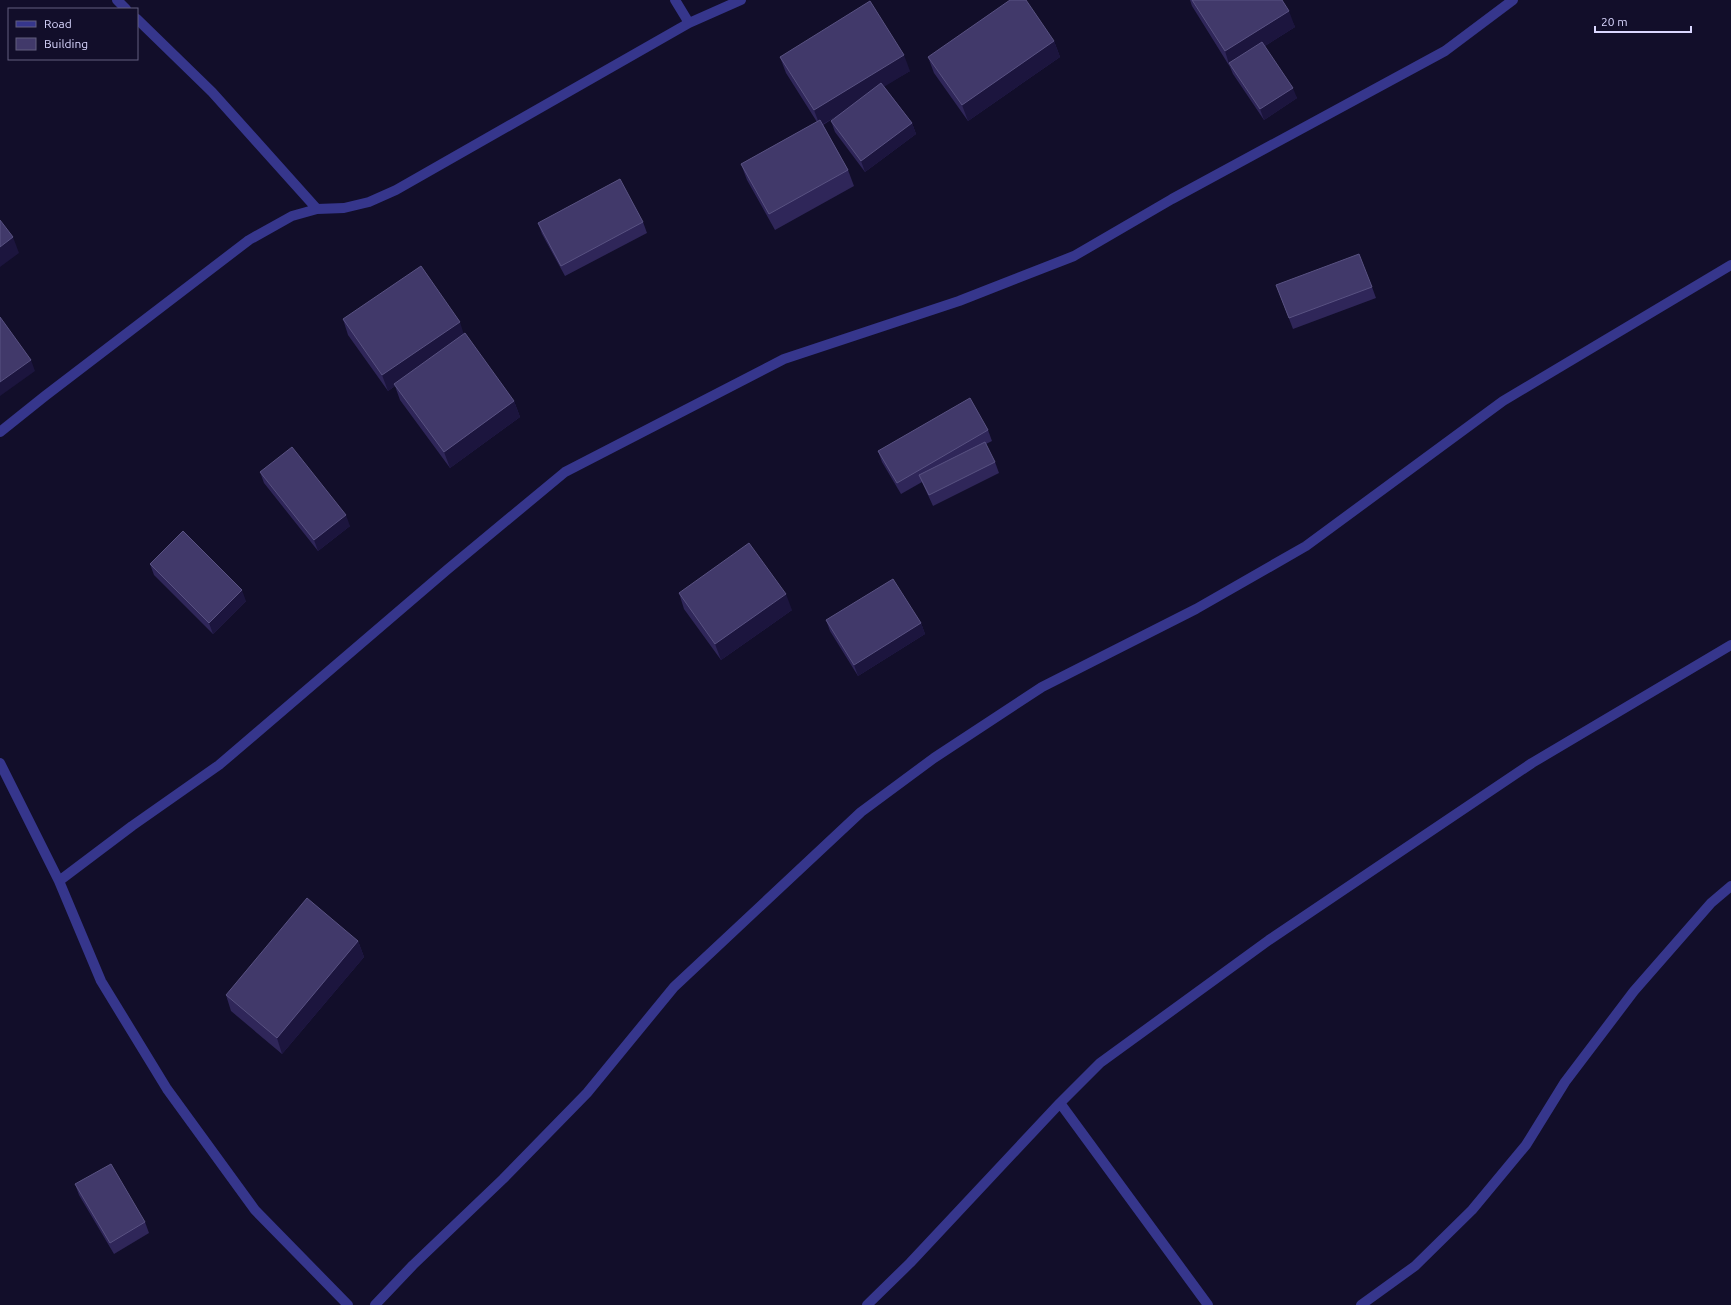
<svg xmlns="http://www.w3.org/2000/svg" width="1731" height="1305" font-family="Ubuntu,sans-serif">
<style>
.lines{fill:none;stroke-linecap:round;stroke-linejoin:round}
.minor{stroke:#36368c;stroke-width:10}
.wall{fill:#2f2659}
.shaded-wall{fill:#1c153e}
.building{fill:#41396a;stroke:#595282}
</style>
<rect width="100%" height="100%" fill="#120e2a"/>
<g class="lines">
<path class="minor" d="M 117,0 L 126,9
M 675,0 L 689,23
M 137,19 L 212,92 L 317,209
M 0,432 L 45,396 L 249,240 L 292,216 L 317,209 L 344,208 L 369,202 L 396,190 L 689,23 L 741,0
M 0,763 L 59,881 L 101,981 L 167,1089 L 255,1210 L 348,1305
M 59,881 L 132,826 L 219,765 L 448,569 L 565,472 L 784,359 L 959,301 L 1074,256 L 1172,199 L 1445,51 L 1513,0
M 1060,1103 L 1208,1305
M 375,1305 L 413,1265 L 503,1179 L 587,1093 L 674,987 L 861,812 L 934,758 L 1042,687 L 1196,609 L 1306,546 L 1503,401 L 1731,265
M 867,1305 L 910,1263 L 1060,1103 L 1100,1063 L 1269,940 L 1532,763 L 1731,645
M 1361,1305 L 1415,1266 L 1472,1210 L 1526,1145 L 1565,1082 L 1634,991 L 1711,903 L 1731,886"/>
</g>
<path class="wall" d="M 1190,0 L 1282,0 L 1295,27 L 1265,46 L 1297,98 L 1264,120 L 1233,74 L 1230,67 L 1192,6 Z
M 1054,41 L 1060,57 L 968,121 L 934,73 L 928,57 Z
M 780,57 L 910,71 L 884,86 L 912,123 L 916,134 L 865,172 L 835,132 L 831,121 L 840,114 L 823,125 L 848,170 L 854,186 L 775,230 L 747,180 L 741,164 L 817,122 L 786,73 Z
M 643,222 L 647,233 L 565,276 L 542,234 L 538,223 Z
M 1276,285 L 1372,287 L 1376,298 L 1293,329 Z
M 343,319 L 464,334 L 514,401 L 520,417 L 450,468 L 400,400 L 395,386 L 388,391 L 348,335 Z
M 988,430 L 992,441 L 986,444 L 995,462 L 999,473 L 933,506 L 922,482 L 901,494 L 882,462 L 878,451 Z
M 260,472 L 350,526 L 318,551 L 264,483 Z
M 150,564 L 246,601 L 213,634 L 154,575 Z
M 679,593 L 792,610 L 721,660 L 684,609 Z
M 826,620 L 921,623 L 925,634 L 858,676 L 830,631 Z
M 358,941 L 364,957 L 282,1054 L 231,1011 L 226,995 Z
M 75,1184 L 145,1222 L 149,1233 L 114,1254 L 79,1195 Z"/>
<path class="shaded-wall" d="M 1289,11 L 1295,27 L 1231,67 L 1229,64 L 1225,51 Z
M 1054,41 L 1060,57 L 968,121 L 962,105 Z
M 904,55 L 910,71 L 820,126 L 814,110 Z
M 1293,88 L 1297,98 L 1264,120 L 1260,109 Z
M 912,123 L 916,134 L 865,172 L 861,161 Z
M 13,237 L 19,253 L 0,267 L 0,247 Z
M 460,322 L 465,338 L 394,384 L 395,386 L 388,391 L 382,375 Z
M 31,360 L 35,371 L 0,396 L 0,382 Z
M 514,401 L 520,417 L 450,468 L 444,452 Z
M 346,515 L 350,526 L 318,551 L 314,540 Z
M 242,590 L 246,601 L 213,634 L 209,623 Z
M 786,594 L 792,610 L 721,660 L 715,644 Z
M 921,623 L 925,634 L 858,676 L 854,665 Z
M 358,941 L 364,957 L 282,1054 L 277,1038 Z"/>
<path class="building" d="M 1010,0 L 1026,0 L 1054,41 L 962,105 L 928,57 Z
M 1192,0 L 1282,0 L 1289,11 L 1225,51 Z
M 870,1 L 904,55 L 814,110 L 780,57 Z
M 1262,42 L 1293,88 L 1260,109 L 1229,63 Z
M 881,83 L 912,123 L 861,161 L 831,121 Z
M 820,120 L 848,170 L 769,214 L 741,164 Z
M 620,179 L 643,222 L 561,266 L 538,223 Z
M 0,220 L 13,237 L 0,247 Z
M 1359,254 L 1372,287 L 1289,318 L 1276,285 Z
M 421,266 L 460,322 L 382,375 L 343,319 Z
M 0,317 L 31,360 L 0,382 Z
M 465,333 L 514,401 L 444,452 L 394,384 Z
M 970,398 L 988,430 L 897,483 L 878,451 Z
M 985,442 L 995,462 L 929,495 L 919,475 Z
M 292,447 L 346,515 L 314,540 L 260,472 Z
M 183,531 L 242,590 L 209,623 L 150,564 Z
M 749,543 L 786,594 L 715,644 L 679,593 Z
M 893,579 L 921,623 L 854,665 L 826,620 Z
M 307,898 L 358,941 L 277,1038 L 226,995 Z
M 111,1164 L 145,1222 L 110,1243 L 75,1184 Z"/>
<rect x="8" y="8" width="130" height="52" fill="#120e2a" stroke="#625e7f"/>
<rect x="16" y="21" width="20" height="6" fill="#36368c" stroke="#625e7f"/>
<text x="44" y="28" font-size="12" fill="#dad7ff">Road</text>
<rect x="16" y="38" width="20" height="12" fill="#41396a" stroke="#625e7f"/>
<text x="44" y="48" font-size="12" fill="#dad7ff">Building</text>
<path d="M1595 26v6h96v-6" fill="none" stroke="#dad7ff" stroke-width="2"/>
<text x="1601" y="26" font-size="12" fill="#dad7ff" stroke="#120e2a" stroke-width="3" paint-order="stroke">20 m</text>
</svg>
